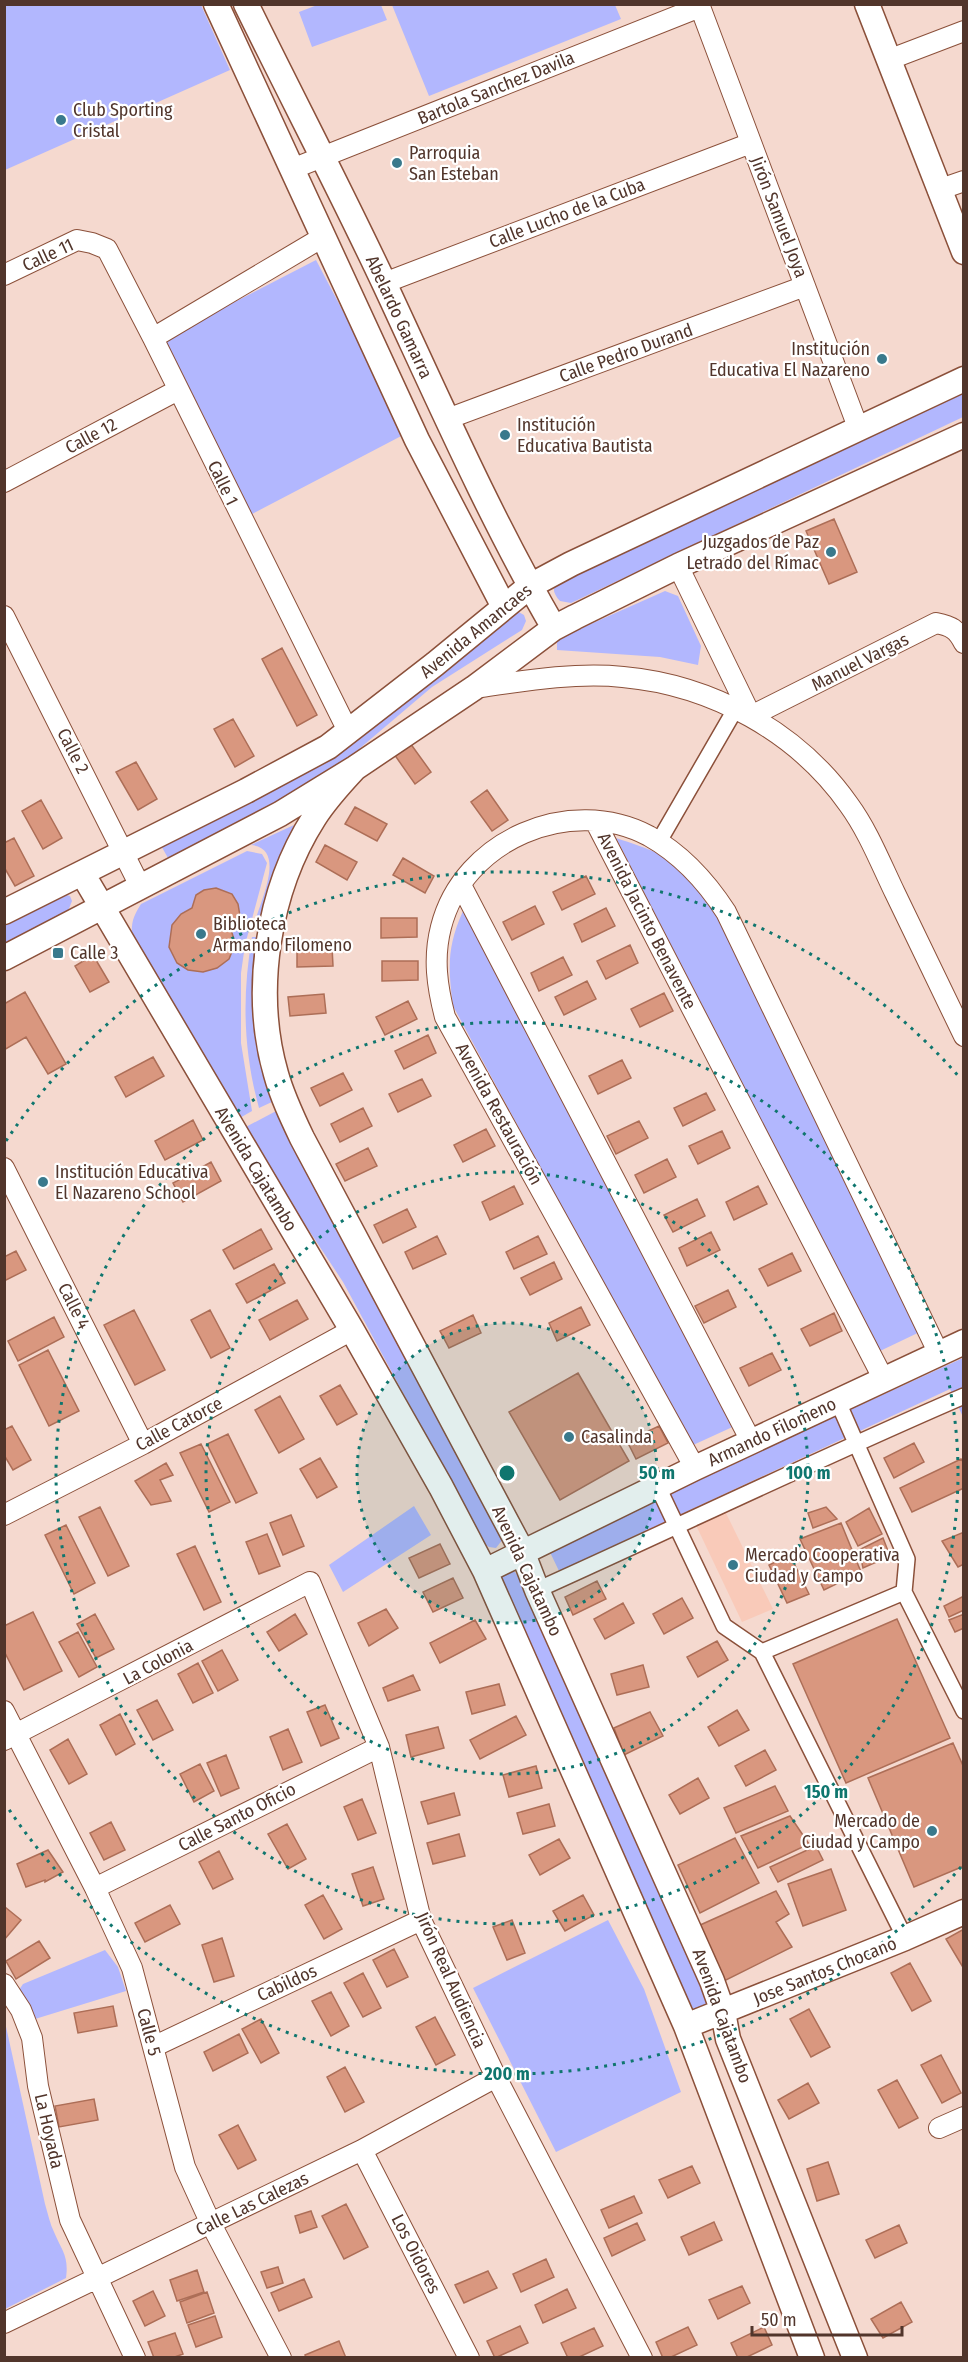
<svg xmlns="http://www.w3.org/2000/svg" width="968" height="2362" font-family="'Fira Sans Condensed',sans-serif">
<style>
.built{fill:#f9cab9}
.green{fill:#b2b7fe}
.building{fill:#d9977f;stroke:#ad6e57;stroke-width:1.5}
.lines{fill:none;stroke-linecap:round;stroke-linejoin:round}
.pedestrian-casing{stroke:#8b503a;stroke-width:18}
.minor-casing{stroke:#8b503a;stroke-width:22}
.tertiary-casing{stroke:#8b503a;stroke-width:27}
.pedestrian{stroke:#fff;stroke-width:15}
.minor{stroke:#fff;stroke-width:20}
.tertiary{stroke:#fff;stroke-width:24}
.ring{fill:none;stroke:#0f766e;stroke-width:3;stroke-dasharray:3 6}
.poi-dot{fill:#39798c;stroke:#fff;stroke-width:2}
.labels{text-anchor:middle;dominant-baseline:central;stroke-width:4.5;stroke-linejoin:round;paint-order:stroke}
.street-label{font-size:18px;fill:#51352b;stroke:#fff}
.poi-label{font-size:18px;fill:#51352b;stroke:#fff;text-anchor:start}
.centre{fill:#0f766e;stroke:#fff;stroke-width:3}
.ring-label{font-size:18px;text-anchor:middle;font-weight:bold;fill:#0f766e;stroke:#fff;stroke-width:4.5;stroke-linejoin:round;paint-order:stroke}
</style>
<rect width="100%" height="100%" fill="#f5d9cf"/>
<path class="built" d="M 723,1507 L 773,1609 L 742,1622 L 694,1521 Z"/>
<path class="green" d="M 320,4 L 381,5 L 387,20 L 312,47 L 299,12 Z
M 4,5 L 201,5 L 230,70 L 5,170 Z
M 392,5 L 615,5 L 621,19 L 429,96 Z
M 316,260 L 407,433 L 252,514 L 161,340 Z
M 963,390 L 963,417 L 571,603 L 560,601 C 555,596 552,590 555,583 Z
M 665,591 L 678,596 L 701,646 L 698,665 L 660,657 L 557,650 L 557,639 Z
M 515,610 L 524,615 L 526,621 L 522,630 L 432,687 L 326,777 L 168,858 L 159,842 L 285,779 Z
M 294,825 L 279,861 L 260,927 L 254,925 C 259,904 288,848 251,845 Z
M 616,838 C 647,848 676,858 701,880 L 924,1330 L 880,1351 Z
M 247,851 L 262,854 L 267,863 L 245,945 L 241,973 L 241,1043 L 252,1111 L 238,1119 L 132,935 C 131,922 134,915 141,904 Z
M 64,894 L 70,896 L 72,901 L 68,911 L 5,943 L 5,921 Z
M 463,911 L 484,933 L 739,1424 L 691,1446 L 453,1006 C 448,967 447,947 463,911 Z
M 252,937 L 257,937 L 253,996 L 256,1021 L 274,1101 L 259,1108 C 243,1050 242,995 252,937 Z
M 278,1110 L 503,1539 L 496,1548 L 489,1547 L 485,1544 L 343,1282 L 242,1129 Z
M 963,1358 L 963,1417 L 950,1389 L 559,1571 L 548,1548 Z
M 414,1506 L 431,1535 L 343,1592 L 329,1565 Z
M 507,1569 L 514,1571 L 523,1583 L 707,1998 L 707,2004 L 701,2010 L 693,2010 L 685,2002 L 500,1579 L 501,1573 Z
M 608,1920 L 644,1989 L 681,2092 L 556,2152 L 473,1988 Z
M 105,1950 L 118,1967 L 126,1991 L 35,2019 L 19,1990 L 23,1984 Z
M 5,2022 L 45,2204 C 48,2214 50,2224 54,2232 C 62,2251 69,2256 66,2278 L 5,2309 Z"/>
<path class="building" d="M 834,519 L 857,572 L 829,584 L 806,531 Z
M 282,648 L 317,715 L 297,726 L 262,659 Z
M 233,719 L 254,756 L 235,767 L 214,729 Z
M 410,743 L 431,772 L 415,784 L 394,754 Z
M 136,762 L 157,799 L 138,810 L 116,772 Z
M 487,790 L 508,820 L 492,831 L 471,802 Z
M 41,800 L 62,838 L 43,849 L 22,811 Z
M 355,807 L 387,824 L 377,841 L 345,824 Z
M 14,838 L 34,876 L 15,886 L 4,867 L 4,843 Z
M 325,845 L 357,862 L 347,880 L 316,862 Z
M 403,858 L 434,876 L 425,893 L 393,875 Z
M 586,876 L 595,894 L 562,910 L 553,892 Z
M 216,888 L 232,894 L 238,904 L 240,916 L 231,930 L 234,939 L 233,949 L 229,959 L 217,968 L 203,972 L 188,970 L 177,963 L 169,947 L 172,925 L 181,914 L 192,908 L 196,895 L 204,890 Z
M 535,906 L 544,924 L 512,940 L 503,922 Z
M 606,908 L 615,926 L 582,942 L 574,924 Z
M 381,918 L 417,918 L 417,937 L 381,938 Z
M 630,945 L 638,963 L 606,979 L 597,961 Z
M 297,947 L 332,947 L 333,966 L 297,967 Z
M 93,955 L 109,982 L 90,992 L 75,966 Z
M 563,957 L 572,975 L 539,991 L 531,973 Z
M 382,961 L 418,961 L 418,980 L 382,981 Z
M 587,981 L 596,999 L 564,1015 L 555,997 Z
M 25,992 L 66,1064 L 48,1074 L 26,1037 L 4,1050 L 4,1004 Z
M 664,993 L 673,1011 L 640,1027 L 631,1009 Z
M 324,994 L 326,1013 L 290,1016 L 288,997 Z
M 408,1001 L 417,1019 L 385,1035 L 376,1017 Z
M 428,1035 L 436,1053 L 404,1069 L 395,1051 Z
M 153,1057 L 164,1076 L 126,1097 L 115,1077 Z
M 622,1060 L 631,1078 L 598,1094 L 589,1076 Z
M 343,1073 L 352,1090 L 320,1106 L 311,1088 Z
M 422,1079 L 431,1096 L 398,1112 L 389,1094 Z
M 706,1093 L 715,1110 L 683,1126 L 674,1108 Z
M 363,1108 L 372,1126 L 340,1142 L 331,1124 Z
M 193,1120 L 203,1140 L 165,1160 L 155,1141 Z
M 639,1121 L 648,1138 L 616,1154 L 607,1136 Z
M 486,1129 L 495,1146 L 463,1162 L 454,1145 Z
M 722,1131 L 730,1148 L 698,1164 L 689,1146 Z
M 368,1148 L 377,1166 L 345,1181 L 336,1164 Z
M 667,1159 L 676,1177 L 644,1193 L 635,1175 Z
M 211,1162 L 221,1181 L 183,1202 L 173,1183 Z
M 514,1186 L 523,1204 L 490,1220 L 482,1202 Z
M 758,1186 L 767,1204 L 734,1220 L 726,1202 Z
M 697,1199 L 705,1216 L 673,1232 L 664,1215 Z
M 407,1209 L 416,1227 L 383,1243 L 374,1225 Z
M 261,1229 L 272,1249 L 234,1269 L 223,1250 Z
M 711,1232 L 720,1250 L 687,1266 L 679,1248 Z
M 437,1236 L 446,1254 L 413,1269 L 405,1252 Z
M 538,1236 L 547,1254 L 514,1269 L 506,1252 Z
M 16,1251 L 26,1270 L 4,1281 L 4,1257 Z
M 792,1253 L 801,1271 L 768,1286 L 759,1269 Z
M 554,1262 L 562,1279 L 530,1295 L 521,1278 Z
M 274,1264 L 285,1283 L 247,1303 L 236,1284 Z
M 728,1290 L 736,1307 L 704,1323 L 695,1306 Z
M 297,1300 L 308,1319 L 270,1340 L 259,1320 Z
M 581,1307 L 590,1325 L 557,1341 L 549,1323 Z
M 134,1310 L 165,1370 L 135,1385 L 104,1325 Z
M 210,1310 L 230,1348 L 211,1358 L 191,1320 Z
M 834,1313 L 842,1331 L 810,1346 L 801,1329 Z
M 473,1315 L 481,1333 L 449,1348 L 440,1331 Z
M 54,1317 L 64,1337 L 18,1361 L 8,1341 Z
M 48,1350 L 79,1411 L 49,1426 L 19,1365 Z
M 772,1353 L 781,1370 L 749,1386 L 740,1368 Z
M 578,1373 L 629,1461 L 560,1500 L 509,1412 Z
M 340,1385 L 357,1414 L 337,1425 L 320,1396 Z
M 280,1396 L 304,1439 L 279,1453 L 255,1410 Z
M 12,1426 L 31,1460 L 13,1470 L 4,1455 L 4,1430 Z
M 659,1426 L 668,1443 L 636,1459 L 627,1441 Z
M 228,1434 L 257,1493 L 236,1503 L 207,1444 Z
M 914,1443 L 924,1462 L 894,1478 L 884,1458 Z
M 201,1444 L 230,1502 L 209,1512 L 180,1453 Z
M 320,1458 L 337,1487 L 317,1498 L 300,1469 Z
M 961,1459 L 964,1463 L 964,1488 L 912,1512 L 900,1488 Z
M 166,1463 L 173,1475 L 160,1480 L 171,1501 L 151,1505 L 135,1481 Z
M 100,1507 L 129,1566 L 108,1576 L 79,1517 Z
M 826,1507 L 837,1519 L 813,1528 L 808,1513 Z
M 869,1508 L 882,1534 L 858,1546 L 846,1522 Z
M 291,1515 L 304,1546 L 283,1555 L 270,1523 Z
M 841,1523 L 861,1572 L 824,1590 L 800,1539 Z
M 66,1525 L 95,1583 L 74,1594 L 45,1535 Z
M 964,1532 L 964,1564 L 958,1567 L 942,1541 Z
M 267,1534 L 280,1566 L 259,1574 L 246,1542 Z
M 883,1538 L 890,1556 L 863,1568 L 859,1550 Z
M 440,1544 L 450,1564 L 419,1578 L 409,1558 Z
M 195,1546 L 221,1602 L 204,1610 L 177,1554 Z
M 790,1555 L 809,1594 L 787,1603 L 769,1565 Z
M 453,1578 L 463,1598 L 433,1612 L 423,1592 Z
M 597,1581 L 606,1599 L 573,1615 L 565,1597 Z
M 964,1596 L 964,1610 L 949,1617 L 944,1606 Z
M 682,1598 L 693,1618 L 664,1634 L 653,1614 Z
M 623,1603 L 634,1623 L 605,1639 L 594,1619 Z
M 386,1609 L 398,1628 L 369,1646 L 358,1623 Z
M 33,1612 L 62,1671 L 24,1690 L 4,1651 L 4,1626 Z
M 95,1614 L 114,1649 L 96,1658 L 77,1624 Z
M 295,1614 L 307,1634 L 279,1651 L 267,1632 Z
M 964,1614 L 964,1628 L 955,1632 L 949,1620 Z
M 897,1619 L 950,1738 L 846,1783 L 793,1664 Z
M 475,1620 L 486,1639 L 440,1663 L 430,1643 Z
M 78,1632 L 97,1667 L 79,1677 L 59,1642 Z
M 717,1641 L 728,1660 L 698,1677 L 687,1657 Z
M 222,1650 L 238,1680 L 218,1691 L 202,1661 Z
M 198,1663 L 213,1693 L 193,1703 L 178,1674 Z
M 643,1665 L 649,1687 L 617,1695 L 611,1674 Z
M 413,1675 L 420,1690 L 388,1701 L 383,1688 Z
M 499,1684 L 505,1705 L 472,1714 L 466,1692 Z
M 157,1700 L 173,1730 L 153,1740 L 137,1710 Z
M 325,1705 L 339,1738 L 321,1746 L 307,1712 Z
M 737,1710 L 749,1730 L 719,1746 L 708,1727 Z
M 650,1712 L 663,1736 L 624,1755 L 614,1728 Z
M 120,1714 L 135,1744 L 116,1755 L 100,1725 Z
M 516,1716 L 526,1735 L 480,1759 L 470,1740 Z
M 438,1727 L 444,1748 L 411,1757 L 406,1735 Z
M 288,1729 L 302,1762 L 283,1770 L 270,1737 Z
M 68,1739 L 87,1774 L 69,1784 L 50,1750 Z
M 953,1743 L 964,1768 L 964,1866 L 914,1887 L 868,1778 Z
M 765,1750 L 776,1770 L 746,1786 L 735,1766 Z
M 226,1755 L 239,1788 L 221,1796 L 207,1763 Z
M 200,1764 L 214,1791 L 194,1802 L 180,1774 Z
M 536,1766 L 542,1788 L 509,1797 L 503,1775 Z
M 698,1778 L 709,1798 L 680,1814 L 669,1795 Z
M 775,1786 L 788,1811 L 736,1833 L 724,1808 Z
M 454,1793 L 460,1815 L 428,1824 L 421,1802 Z
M 362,1799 L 376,1833 L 358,1840 L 344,1807 Z
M 549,1804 L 555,1826 L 523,1834 L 517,1813 Z
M 790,1816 L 809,1844 L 758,1868 L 741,1836 Z
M 111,1822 L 125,1850 L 104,1860 L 90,1833 Z
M 287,1824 L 306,1859 L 288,1869 L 268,1834 Z
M 459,1834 L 465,1856 L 433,1864 L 427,1843 Z
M 735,1838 L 759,1883 L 700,1913 L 678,1865 Z
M 559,1839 L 570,1858 L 540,1875 L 529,1855 Z
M 816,1846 L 823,1860 L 778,1882 L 770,1867 Z
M 48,1850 L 63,1872 L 45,1882 L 45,1880 L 26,1887 L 17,1864 Z
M 219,1851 L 233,1879 L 213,1889 L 199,1862 Z
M 373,1867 L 384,1899 L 363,1906 L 352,1874 Z
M 831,1869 L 846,1910 L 803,1926 L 788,1884 Z
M 776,1891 L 789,1914 L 776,1922 L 792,1947 L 722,1982 L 698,1926 Z
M 323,1895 L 342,1929 L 324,1939 L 305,1905 Z
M 583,1895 L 594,1915 L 565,1931 L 553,1911 Z
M 170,1905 L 180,1924 L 145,1942 L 135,1923 Z
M 5,1907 L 21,1920 L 4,1940 L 4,1908 Z
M 512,1920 L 525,1953 L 507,1960 L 493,1927 Z
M 964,1929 L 964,1969 L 946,1939 Z
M 222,1938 L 234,1976 L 214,1982 L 202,1945 Z
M 39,1941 L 50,1958 L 16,1979 L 6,1961 Z
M 394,1949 L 408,1977 L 387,1987 L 373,1960 Z
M 910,1963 L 931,2001 L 912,2011 L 891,1973 Z
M 363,1973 L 381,2008 L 363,2017 L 344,1983 Z
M 331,1992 L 349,2026 L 331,2036 L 312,2001 Z
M 113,2006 L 117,2026 L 78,2033 L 74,2013 Z
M 809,2009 L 830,2047 L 811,2057 L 790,2019 Z
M 435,2017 L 455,2055 L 436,2065 L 416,2027 Z
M 261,2019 L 279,2053 L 261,2063 L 242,2029 Z
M 239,2034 L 248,2053 L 213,2071 L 204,2052 Z
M 941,2055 L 961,2093 L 942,2103 L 921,2065 Z
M 345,2067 L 364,2102 L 345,2112 L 327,2077 Z
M 897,2080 L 918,2118 L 899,2128 L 878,2090 Z
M 808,2083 L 819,2103 L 789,2119 L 778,2100 Z
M 94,2099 L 98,2120 L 59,2127 L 55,2106 Z
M 238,2125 L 256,2160 L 238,2169 L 219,2135 Z
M 828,2162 L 839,2194 L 817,2201 L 807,2169 Z
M 692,2166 L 700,2183 L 668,2198 L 659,2180 Z
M 634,2196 L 642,2213 L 609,2228 L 601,2210 Z
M 346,2204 L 368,2247 L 344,2259 L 322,2216 Z
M 311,2211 L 317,2227 L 300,2233 L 295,2216 Z
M 714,2222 L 722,2240 L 689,2255 L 681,2237 Z
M 637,2223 L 645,2240 L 612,2256 L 604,2238 Z
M 899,2225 L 907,2243 L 875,2258 L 866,2240 Z
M 546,2259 L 554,2277 L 521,2292 L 513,2274 Z
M 278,2267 L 283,2283 L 267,2288 L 261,2272 Z
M 197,2270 L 204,2292 L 177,2301 L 170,2280 Z
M 488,2271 L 497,2288 L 464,2303 L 455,2285 Z
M 304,2279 L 312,2297 L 279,2311 L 271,2293 Z
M 742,2286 L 750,2303 L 718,2319 L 709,2300 Z
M 567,2289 L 576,2308 L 543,2323 L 535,2305 Z
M 153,2291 L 165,2316 L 145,2326 L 133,2301 Z
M 207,2292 L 214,2313 L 187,2323 L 180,2302 Z
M 901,2302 L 912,2322 L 883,2338 L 871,2319 Z
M 215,2316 L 222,2337 L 196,2347 L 188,2325 Z
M 520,2326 L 528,2343 L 495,2358 L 487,2341 Z
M 688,2327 L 697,2345 L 669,2358 L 663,2358 L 656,2342 Z
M 764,2327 L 772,2345 L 745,2358 L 738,2358 L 731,2343 Z
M 594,2328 L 603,2346 L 577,2358 L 568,2358 L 561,2343 Z
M 175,2333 L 183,2354 L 172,2358 L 154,2358 L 148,2342 Z
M 339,2341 L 346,2358 L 306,2358 L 305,2355 Z"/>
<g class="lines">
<g class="pedestrian-casing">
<path id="pedestrian" d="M 658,843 L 736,708
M 838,1402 L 907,1559 L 904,1592 L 964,1711
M 658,1487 L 724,1626 L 762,1652 L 905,1938
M 537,1590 C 679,1526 820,1458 964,1396
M 762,1652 L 904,1592"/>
</g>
<g class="minor-casing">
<path id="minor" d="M 699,4 L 859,430
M 888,60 L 964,31
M 292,169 L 700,7
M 938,190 L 964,181
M 4,275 L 77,240 L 92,243 L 107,249 L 153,338 L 348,731
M 384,283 L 751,143
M 153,338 L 323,237
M 447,419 L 805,286
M 4,482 L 178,390
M 678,566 L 751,716
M 4,616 L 140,886
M 475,688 C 523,681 575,672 623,677 C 712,685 798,732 849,805 C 868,831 881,864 895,893 C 918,941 941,988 964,1036
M 751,716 L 936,623 C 951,626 957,629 964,643
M 595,821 L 884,1380
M 461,885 L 752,1443
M 4,1168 L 143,1444
M 695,1468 L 445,1017 C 437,986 433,958 441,927 C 463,840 570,794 649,836 C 681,854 706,881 726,912 L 939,1354
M 4,1515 L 143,1444 L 352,1330
M 4,1711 L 95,1888 L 132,1968 L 185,2167 L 211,2224 L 281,2358
M 4,1740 L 310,1582 L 379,1747 L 421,1920 L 496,2077 L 642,2358
M 95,1888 L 379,1747
M 4,1984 L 21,2010 L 32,2038 L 38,2086 L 70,2220 L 135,2358
M 153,2047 L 421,1920
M 939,2128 L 964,2117
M 362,2150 L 469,2358
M 4,2323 L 362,2150 L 496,2077"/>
</g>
<g class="tertiary-casing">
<path id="tertiary" d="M 216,4 L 417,440 L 504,607
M 246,4 C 292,98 341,191 385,285 C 439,401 490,518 554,628
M 867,4 L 964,252
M 355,768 C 340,784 326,799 314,818 C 268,890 252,991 276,1074 C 282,1096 292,1117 302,1138 L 522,1551 L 537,1590 L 712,1981 L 723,2012 L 728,2039 L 855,2358
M 82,873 L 352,1330 L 441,1487 L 485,1571 L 686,2026 L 812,2358
M 4,912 L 246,791 L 328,747 L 435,664 L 530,586 L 571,564 L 964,379
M 4,958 L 280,814 L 355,768 L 474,688 L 554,628 L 575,617 L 678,566 L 964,435
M 485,1571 L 695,1468 L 964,1342
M 686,2026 L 905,1938 L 964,1912"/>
</g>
<use href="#pedestrian" class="pedestrian"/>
<use href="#minor" class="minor"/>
<use href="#tertiary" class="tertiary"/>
</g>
<circle cx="507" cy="1473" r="150" fill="#0f766e" fill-opacity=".12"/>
<g class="ring">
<circle cx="507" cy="1473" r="150"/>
<circle cx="507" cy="1473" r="301"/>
<circle cx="507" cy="1473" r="451"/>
<path d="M961 1867A601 601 0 0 1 6 1805M6 1141A601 601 0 0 1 961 1079"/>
</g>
<g class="poi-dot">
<circle cx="61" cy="120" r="6"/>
<circle cx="397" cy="163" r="6"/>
<circle cx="882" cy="359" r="6"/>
<circle cx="505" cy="435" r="6"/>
<circle cx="831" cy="552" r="6"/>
<circle cx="201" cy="934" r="6"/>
<rect x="52" y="947" width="12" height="12" rx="3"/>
<circle cx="43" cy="1182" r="6"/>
<circle cx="569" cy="1437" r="6"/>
<circle cx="733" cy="1565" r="6"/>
<circle cx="932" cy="1831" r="6"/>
</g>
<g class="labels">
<g class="street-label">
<text transform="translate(496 88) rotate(-22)">Bartola Sanchez Davila</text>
<text transform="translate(567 213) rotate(-21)">Calle Lucho de la Cuba</text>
<text transform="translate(779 217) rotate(69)">Jirón Samuel Joya</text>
<text transform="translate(48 255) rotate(-25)">Calle 11</text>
<text transform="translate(399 317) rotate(65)">Abelardo Gamarra</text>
<text transform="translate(626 353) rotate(-20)">Calle Pedro Durand</text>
<text transform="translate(91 436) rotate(-28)">Calle 12</text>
<text transform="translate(223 483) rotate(64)">Calle 1</text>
<text transform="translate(476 631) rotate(-39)">Avenida Amancaes</text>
<text transform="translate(860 662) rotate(-27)">Manuel Vargas</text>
<text transform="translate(73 751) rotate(63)">Calle 2</text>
<text transform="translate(647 921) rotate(63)">Avenida Jacinto Benavente</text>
<text transform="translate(499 1114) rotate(61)">Avenida Restauración</text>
<text transform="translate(256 1169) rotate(59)">Avenida Cajatambo</text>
<text transform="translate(74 1306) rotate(63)">Calle 4</text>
<text transform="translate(179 1424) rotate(-28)">Calle Catorce</text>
<text transform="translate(772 1432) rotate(-25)">Armando Filomeno</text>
<text transform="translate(527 1571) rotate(65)">Avenida Cajatambo</text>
<text transform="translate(158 1662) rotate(-28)">La Colonia</text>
<text transform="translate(237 1817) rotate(-27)">Calle Santo Oficio</text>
<text transform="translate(825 1971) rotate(-22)">Jose Santos Chocano</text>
<text transform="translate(451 1980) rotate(66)">Jirón Real Audiencia</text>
<text transform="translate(287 1983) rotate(-25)">Cabildos</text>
<text transform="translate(722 2016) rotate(70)">Avenida Cajatambo</text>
<text transform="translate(149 2032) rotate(75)">Calle 5</text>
<text transform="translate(49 2131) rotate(77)">La Hoyada</text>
<text transform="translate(252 2204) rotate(-26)">Calle Las Calezas</text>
<text transform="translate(416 2254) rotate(63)">Los Oidores</text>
</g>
<g class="poi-label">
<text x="73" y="110">Club Sporting<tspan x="73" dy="21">Cristal</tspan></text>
<text x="409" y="153">Parroquia<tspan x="409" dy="21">San Esteban</tspan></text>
<text x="870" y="349" text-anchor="end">Institución<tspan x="870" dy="21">Educativa El Nazareno</tspan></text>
<text x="517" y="425">Institución<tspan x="517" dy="21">Educativa Bautista</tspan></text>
<text x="819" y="542" text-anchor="end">Juzgados de Paz<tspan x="819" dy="21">Letrado del Rímac</tspan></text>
<text x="213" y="924">Biblioteca<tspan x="213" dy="21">Armando Filomeno</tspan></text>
<text x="70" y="953">Calle 3</text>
<text x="55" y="1172">Institución Educativa<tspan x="55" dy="21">El Nazareno School</tspan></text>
<text x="581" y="1437">Casalinda</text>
<text x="745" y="1555">Mercado Cooperativa<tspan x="745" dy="21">Ciudad y Campo</tspan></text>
<text x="920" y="1821" text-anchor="end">Mercado de<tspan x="920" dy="21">Ciudad y Campo</tspan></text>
</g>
</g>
<circle cx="507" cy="1473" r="9" class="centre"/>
<g class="ring-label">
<text x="657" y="1479">50 m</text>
<text x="808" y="1479">100 m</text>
<text x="826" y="1798">150 m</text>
<text x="507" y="2080">200 m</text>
</g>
<rect width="968" height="2362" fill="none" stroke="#51352b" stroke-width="12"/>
<path d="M752 2326v9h150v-9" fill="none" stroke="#51352b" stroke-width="3"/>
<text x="761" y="2326" font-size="18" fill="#51352b" stroke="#ffffff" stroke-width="4.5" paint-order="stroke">50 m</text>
</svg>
